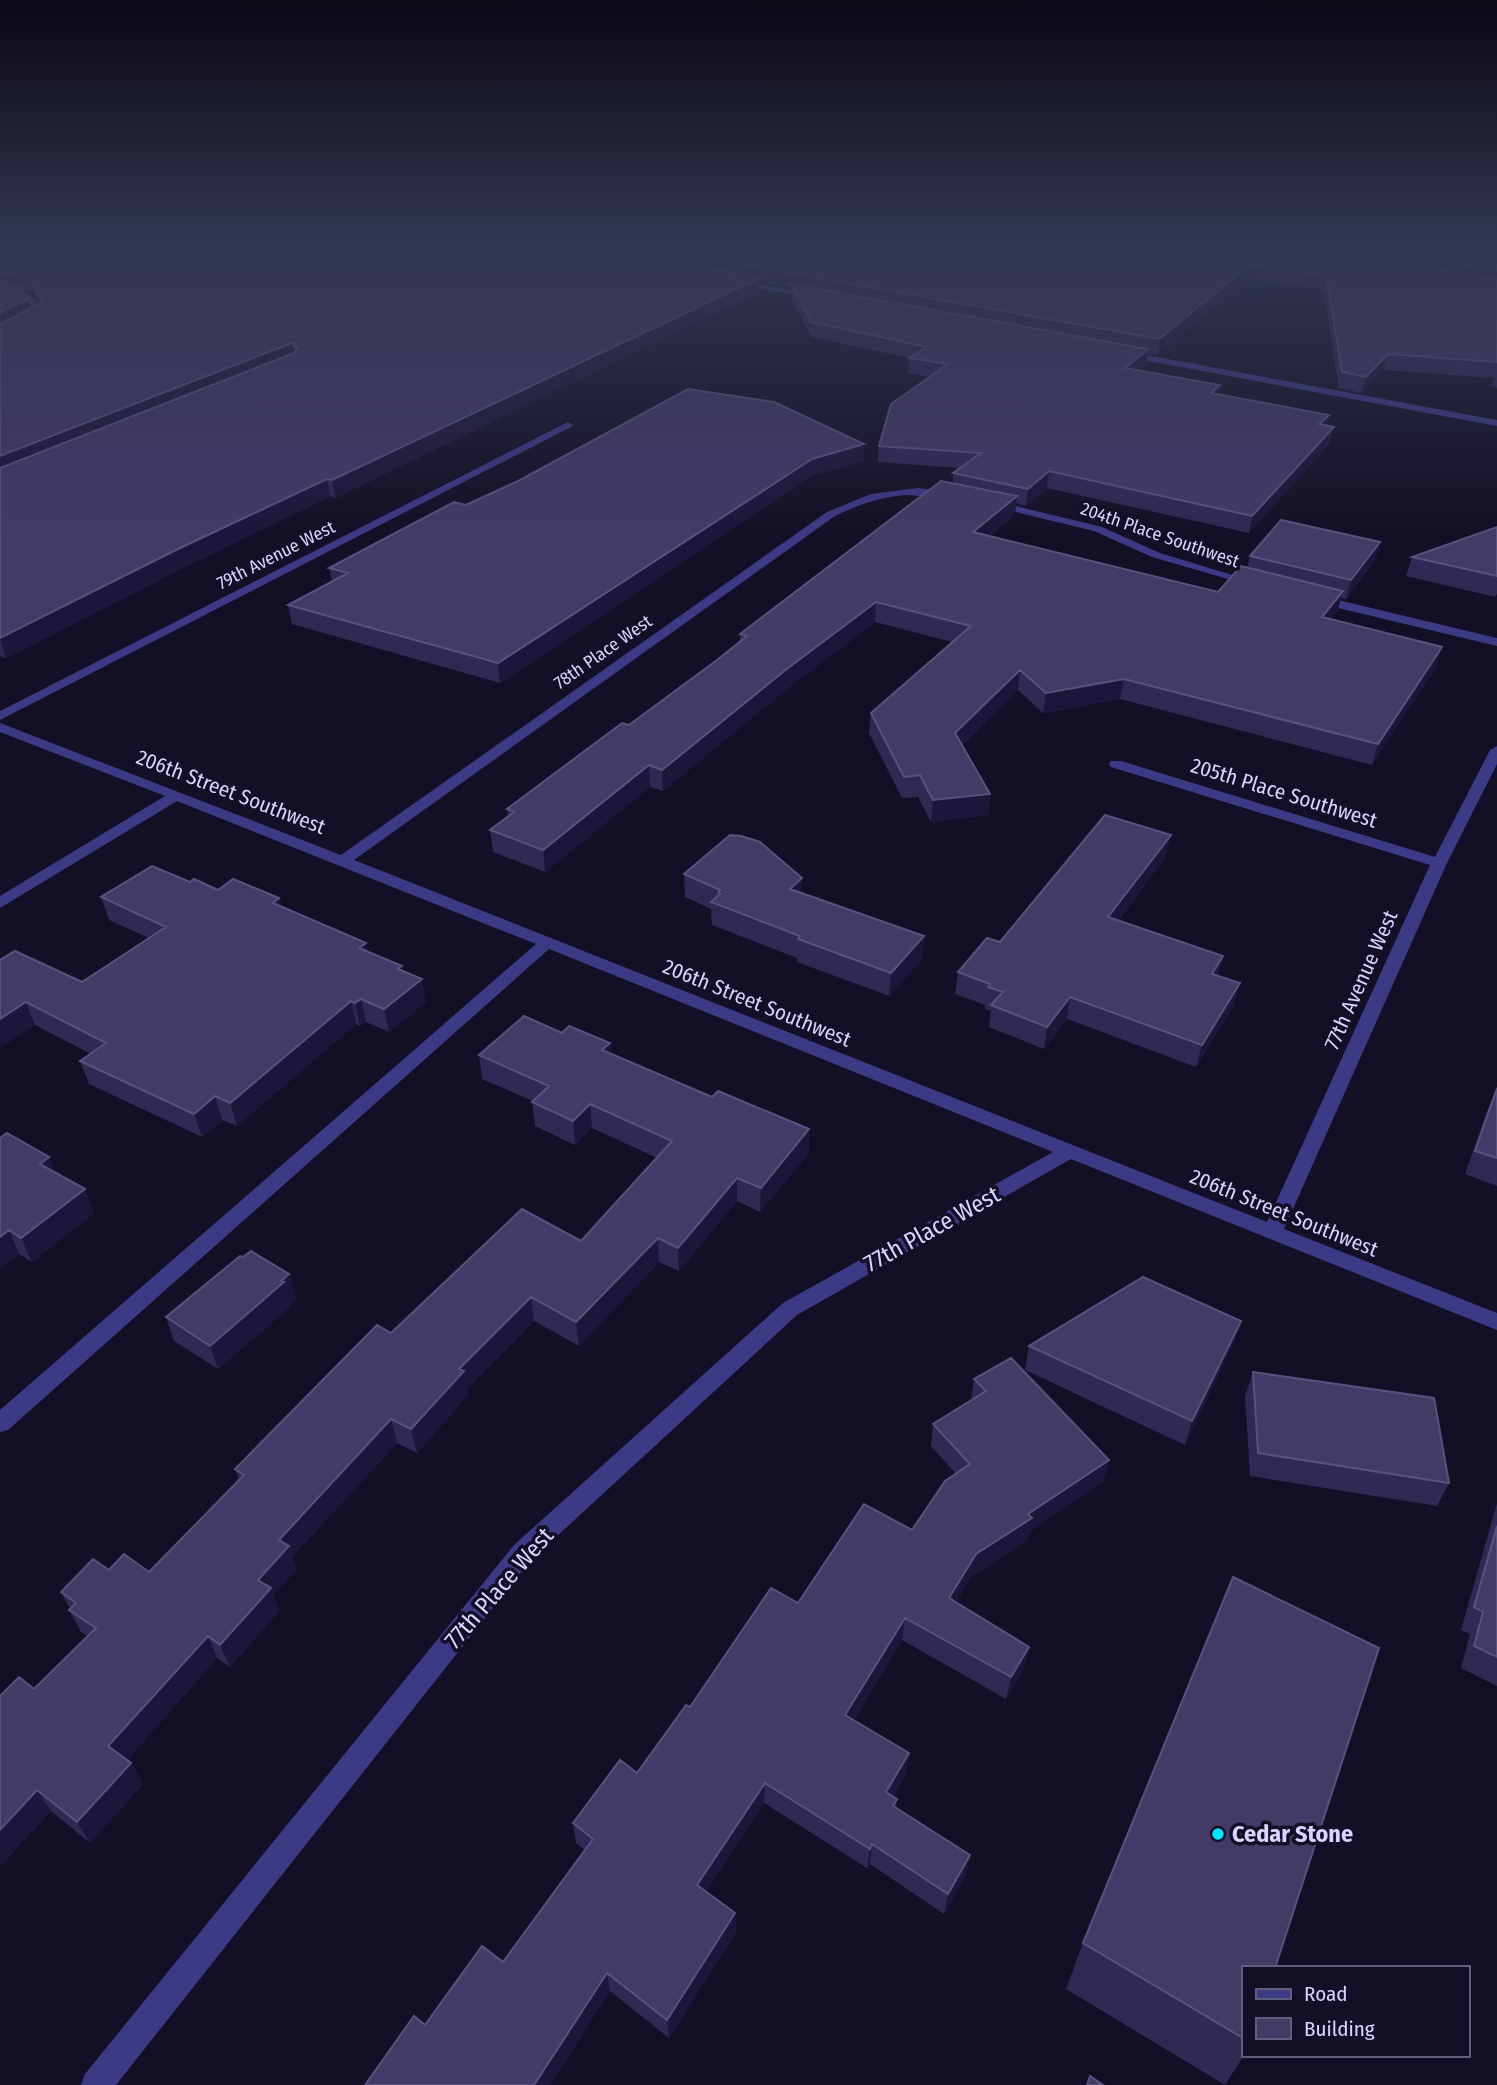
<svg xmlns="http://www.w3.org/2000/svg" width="1497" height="2085" font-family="'Fira Sans Condensed',sans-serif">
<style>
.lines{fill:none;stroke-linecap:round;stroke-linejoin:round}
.minor{fill:#3d3a85;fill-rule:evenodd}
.wall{fill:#312854;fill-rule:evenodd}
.shaded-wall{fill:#1d163a}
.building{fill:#433a66;stroke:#5a527e;stroke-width:2}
.poi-dot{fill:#00e5ff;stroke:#130f26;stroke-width:2.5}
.labels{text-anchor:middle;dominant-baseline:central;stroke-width:7;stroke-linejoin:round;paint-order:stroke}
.far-street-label{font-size:18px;fill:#d9d4ff;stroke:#130f26}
.street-label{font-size:21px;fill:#d9d4ff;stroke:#130f26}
.near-street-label{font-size:24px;fill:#d9d4ff;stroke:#130f26}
.near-poi-label{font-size:24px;font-weight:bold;fill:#d9d4ff;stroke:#130f26;text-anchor:start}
</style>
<rect width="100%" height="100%" fill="#130f26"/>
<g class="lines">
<path class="minor" d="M 736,280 L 812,294 L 816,296 L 812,298 L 733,284 Z
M 0,287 L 32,295 L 45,316 L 0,339 L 0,333 L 36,315 L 26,299 L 0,291 Z
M 1125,351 L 1497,420 L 1497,426 L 1122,356 L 1121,354 Z
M 568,422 L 573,425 L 571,427 L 0,720 L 0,711 Z
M 918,488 L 951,492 L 956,495 C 946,502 921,495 908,495 C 882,496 858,505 835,516 L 354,860 L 1267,1222 L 1430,865 L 1111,767 L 1109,764 L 1111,761 L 1121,761 L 1435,857 L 1490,750 L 1497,746 L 1497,764 L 1447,863 L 1284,1229 L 1497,1313 L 1497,1330 L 1071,1159 L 797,1315 L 530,1561 L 116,2085 L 81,2085 L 85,2074 L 514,1545 L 783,1303 L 1053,1152 L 549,949 L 8,1430 L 0,1432 L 0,1410 L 536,944 L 177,801 L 0,908 L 0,896 L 165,796 L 0,732 L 0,723 L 341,855 L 827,512 L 871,494 Z
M 995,501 L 1102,527 L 1160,553 L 1258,583 L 1252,586 L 1152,557 L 1094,531 L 991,506 L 990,504 Z
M 1317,595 L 1497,638 L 1497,646 L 1313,602 L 1311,599 Z"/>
</g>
<path class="wall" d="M 0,244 L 1497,244 L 1497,388 L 1492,386 L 1494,378 L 1384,370 L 1362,393 L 1339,388 L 1323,289 L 1248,279 L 1157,355 L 1148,353 L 1146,364 L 1138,370 L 1220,385 L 1218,394 L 1329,415 L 1326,426 L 1330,443 L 1249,533 L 1047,488 L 1026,506 L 1016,503 L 1015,514 L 989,536 L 1218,592 L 1247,568 L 1250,556 L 1380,542 L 1375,561 L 1346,599 L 1341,598 L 1338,610 L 1331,619 L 1436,667 L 1372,765 L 1120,699 L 1043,713 L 1018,690 L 962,745 L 990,794 L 988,815 L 931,822 L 918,797 L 902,798 L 869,733 L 871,713 L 952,642 L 875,622 L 788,688 L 663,791 L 650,787 L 545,872 L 493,852 L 490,830 L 508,817 L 507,809 L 629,725 L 740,642 L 740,634 L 953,483 L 953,473 L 961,468 L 878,462 L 879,446 L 931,377 L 908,373 L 909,358 L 811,337 L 791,298 L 791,287 L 785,286 L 782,281 L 775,285 L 760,282 L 760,292 L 335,498 L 330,496 L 183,568 L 6,658 L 0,656 ZM 22,290 L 33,292 L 40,304 L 31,308 Z
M 864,444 L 864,461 L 811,476 L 500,683 L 292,624 L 288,605 L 332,581 L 329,568 L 466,505 Z
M 1497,527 L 1497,594 L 1495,597 L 1406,576 L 1412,557 Z
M 1166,856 L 1118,921 L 1218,976 L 1234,1005 L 1196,1067 L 1067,1019 L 1044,1049 L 989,1027 L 991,1011 L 985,1009 L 985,1005 L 955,994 L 958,972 Z
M 684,874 L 801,893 L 924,936 L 922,959 L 889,996 L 797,962 L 797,958 L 712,925 L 711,909 L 685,897 Z
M 190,882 L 218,890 L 279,898 L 281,906 L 367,951 L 403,971 L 426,1002 L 389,1032 L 366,1022 L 360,1026 L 356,1024 L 237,1126 L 222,1120 L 202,1137 L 89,1084 L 80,1061 L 91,1054 L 35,1025 L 0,960 L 82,982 L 149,938 L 109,920 L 101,897 Z
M 562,1033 L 610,1043 L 610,1053 L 712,1097 L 809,1129 L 809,1153 L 760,1212 L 737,1201 L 679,1271 L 659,1262 L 579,1346 L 534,1321 L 467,1389 L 468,1395 L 417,1453 L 397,1443 L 292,1557 L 297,1569 L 273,1595 L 279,1611 L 230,1667 L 217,1658 L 127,1760 L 131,1763 L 143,1784 L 90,1843 L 51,1811 L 0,1866 L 34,1689 L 87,1636 L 81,1632 L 69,1610 L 70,1609 L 61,1592 L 109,1570 L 149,1572 L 239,1480 L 235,1469 L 391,1333 L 581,1241 L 657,1158 L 592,1128 L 575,1145 L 535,1126 L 532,1102 L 533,1101 L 482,1079 L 479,1055 Z
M 1497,1088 L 1497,1186 L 1465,1174 L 1487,1111 Z
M 0,1138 L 49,1157 L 55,1172 L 85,1189 L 94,1213 L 32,1262 L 19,1254 L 0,1269 Z
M 289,1274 L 296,1298 L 290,1303 L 291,1306 L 218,1369 L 174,1341 L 166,1317 Z
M 1241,1321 L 1233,1344 L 1185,1445 L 1025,1370 L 1029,1346 Z
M 1253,1372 L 1449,1483 L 1437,1506 L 1250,1476 L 1245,1396 Z
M 974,1379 L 1109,1460 L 1103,1482 L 1029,1532 L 1027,1540 L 972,1576 L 956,1602 L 1029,1647 L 1024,1668 L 1006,1699 L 902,1640 L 854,1720 L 909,1753 L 906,1774 L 893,1797 L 897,1799 L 896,1807 L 966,1875 L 944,1914 L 870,1864 L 867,1868 L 764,1803 L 706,1892 L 735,1913 L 736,1932 L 669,2038 L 610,1991 L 550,2085 L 365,2085 L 425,2025 L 503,1962 L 585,1850 L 576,1843 L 573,1823 L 637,1773 L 690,1707 L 798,1603 L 912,1530 L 956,1474 L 931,1446 L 933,1424 L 971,1401 Z
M 1497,1503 L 1497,1686 L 1461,1668 L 1470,1634 L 1461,1630 Z
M 1083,1943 L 1243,2038 L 1244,2055 L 1225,2085 L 1066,1989 Z"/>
<path class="shaded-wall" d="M 1250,265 L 1248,279 L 1157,355 L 1159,339 Z
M 783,267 L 782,281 L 775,285 L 776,270 Z
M 760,278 L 760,292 L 335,498 L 332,480 Z
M 28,299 L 32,314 L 0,330 L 0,313 Z
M 292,343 L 295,359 L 0,475 L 0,456 Z
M 1148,349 L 1146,364 L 1122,383 L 1125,368 Z
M 1388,354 L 1384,370 L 1362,393 L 1366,377 Z
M 1220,385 L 1217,400 L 1211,393 Z
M 1329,415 L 1325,430 L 1319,424 Z
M 1334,427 L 1330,443 L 1249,533 L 1252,516 Z
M 864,444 L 864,461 L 811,476 L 500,683 L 498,663 L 812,459 Z
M 1049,471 L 1047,488 L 1026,506 L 1028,489 Z
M 327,479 L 330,496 L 183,568 L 6,658 L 0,638 L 178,549 Z
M 1017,496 L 1015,514 L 971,550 L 973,532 Z
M 1380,542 L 1375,561 L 1346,599 L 1351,580 Z
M 1343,591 L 1338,610 L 1317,637 L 1322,617 Z
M 876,602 L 875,622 L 788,688 L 663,791 L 662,770 L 788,668 Z
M 1442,647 L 1436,667 L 1372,765 L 1378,744 Z
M 1020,670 L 1018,690 L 953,753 L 955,733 Z
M 1124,679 L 1120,699 L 1043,713 L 1046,693 Z
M 649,765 L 650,787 L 545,872 L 543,850 Z
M 990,794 L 988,815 L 931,822 L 933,800 Z
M 1171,835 L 1166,856 L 1104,939 L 1108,917 Z
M 802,878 L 801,900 L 790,889 Z
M 279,898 L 284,921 L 273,903 Z
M 924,936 L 922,959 L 889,996 L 891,973 Z
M 366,943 L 370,965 L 359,948 Z
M 1223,956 L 1218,978 L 1212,974 Z
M 422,979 L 426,1002 L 389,1032 L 384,1009 Z
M 1240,983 L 1234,1005 L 1196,1067 L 1202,1045 Z
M 1070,997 L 1067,1019 L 1044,1049 L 1047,1027 Z
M 361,999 L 366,1022 L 360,1026 L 355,1003 Z
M 351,1001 L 356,1024 L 237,1126 L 230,1103 Z
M 26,1002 L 35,1025 L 0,1048 L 0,1019 Z
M 610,1043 L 611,1066 L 602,1050 Z
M 215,1096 L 222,1120 L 202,1137 L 194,1114 Z
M 590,1104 L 592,1128 L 575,1145 L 573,1121 Z
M 809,1129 L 809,1153 L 760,1212 L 761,1188 Z
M 49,1157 L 59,1181 L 40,1164 Z
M 737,1178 L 737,1201 L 679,1271 L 678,1248 Z
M 85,1189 L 94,1213 L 32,1262 L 21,1238 Z
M 9,1230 L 19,1254 L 0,1269 L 0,1237 Z
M 658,1238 L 659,1262 L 579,1346 L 576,1322 Z
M 289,1274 L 296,1298 L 290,1303 L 291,1306 L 218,1369 L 210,1346 Z
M 531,1297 L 534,1321 L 467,1389 L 468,1395 L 417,1453 L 411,1429 L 459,1369 Z
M 1241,1321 L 1233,1344 L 1185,1445 L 1192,1421 Z
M 391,1419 L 397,1443 L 292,1557 L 297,1569 L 273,1595 L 279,1611 L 230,1667 L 220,1645 L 279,1540 Z
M 1109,1460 L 1103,1482 L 1029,1532 L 1027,1540 L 972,1576 L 946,1619 L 949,1598 L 976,1554 L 1028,1514 Z
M 905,1618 L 902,1640 L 844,1736 L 845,1715 Z
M 208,1636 L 217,1658 L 121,1767 L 108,1746 Z
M 1029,1647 L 1024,1668 L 1006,1699 L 1011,1677 Z
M 909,1753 L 906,1774 L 883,1813 L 886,1792 Z
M 131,1763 L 143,1784 L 90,1843 L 77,1822 Z
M 765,1783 L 764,1803 L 698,1905 L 697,1885 Z
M 37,1790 L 51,1811 L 0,1866 L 0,1830 Z
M 872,1844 L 870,1864 L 867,1868 L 870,1849 Z
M 970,1855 L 966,1875 L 944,1914 L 948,1894 Z
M 735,1913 L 736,1932 L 669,2038 L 667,2020 Z
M 607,1973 L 610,1991 L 550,2085 L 534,2085 Z"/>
<path class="building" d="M 0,244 L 334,244 L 408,260 L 415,256 L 413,253 L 373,244 L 579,244 L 760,278 L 332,480 L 327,479 L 178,549 L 0,638 L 0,468 L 294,353 L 297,348 L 292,343 L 0,456 L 0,324 L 43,302 L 29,278 L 0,272 Z
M 629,244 L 1269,244 L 1497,278 L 1497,362 L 1388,354 L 1366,377 L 1342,372 L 1326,275 L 1250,265 L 1159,339 L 785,272 L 783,267 L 776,270 Z
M 1323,244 L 1497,244 L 1497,270 Z
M 0,280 L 20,287 L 28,299 L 0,313 Z
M 791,284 L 1148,349 L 1125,368 L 1220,385 L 1211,393 L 1329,415 L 1319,424 L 1334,427 L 1252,516 L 1049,471 L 1028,489 L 953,473 L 981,453 L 879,446 L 891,404 L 948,364 L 909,358 L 927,347 L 811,322 Z
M 688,389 L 774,402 L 864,444 L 812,459 L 498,663 L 288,605 L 348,573 L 329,568 L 454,502 L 466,505 L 520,480 Z
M 941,481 L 1017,496 L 973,532 L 1218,592 L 1241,566 L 1343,591 L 1322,617 L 1442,647 L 1378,744 L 1124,679 L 1046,693 L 1020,670 L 955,733 L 990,794 L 933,800 L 920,775 L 904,777 L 871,713 L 971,626 L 876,602 L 788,668 L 662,770 L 649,765 L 543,850 L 490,830 L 514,812 L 507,809 L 622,723 L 629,725 L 717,660 L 747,636 L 740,634 Z
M 1281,520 L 1380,542 L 1351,580 L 1250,556 Z
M 1497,527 L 1497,576 L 1412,557 Z
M 1105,815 L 1171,835 L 1108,917 L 1223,956 L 1212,974 L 1240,983 L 1202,1045 L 1070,997 L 1047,1027 L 991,1005 L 1003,992 L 988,987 L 990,984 L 958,972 L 987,938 L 1000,942 Z
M 730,835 L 741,836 L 760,842 L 802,878 L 790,889 L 924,936 L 891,973 L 798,939 L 800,936 L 711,902 L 720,894 L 718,893 L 720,890 L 684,874 Z
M 152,866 L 190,882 L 194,879 L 218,890 L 233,879 L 279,898 L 273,903 L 366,943 L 359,948 L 402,966 L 398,969 L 422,979 L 384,1009 L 361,999 L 355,1003 L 351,1001 L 230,1103 L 215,1096 L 194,1114 L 80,1061 L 106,1043 L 26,1002 L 0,1019 L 0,960 L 15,951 L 82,982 L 166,927 L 101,897 Z
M 524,1016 L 562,1033 L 569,1026 L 610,1043 L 602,1050 L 712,1097 L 718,1091 L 809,1129 L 761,1188 L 737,1178 L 678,1248 L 658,1238 L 576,1322 L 531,1297 L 459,1369 L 464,1371 L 411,1429 L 391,1419 L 279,1540 L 289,1546 L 258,1580 L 271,1588 L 220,1645 L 208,1636 L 108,1746 L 131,1763 L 77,1822 L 37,1790 L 0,1830 L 0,1696 L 19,1677 L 34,1689 L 96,1628 L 69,1610 L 76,1603 L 61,1592 L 93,1559 L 109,1570 L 124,1554 L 149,1572 L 244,1475 L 235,1469 L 377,1325 L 391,1333 L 522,1209 L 581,1241 L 672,1141 L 590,1104 L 573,1121 L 532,1102 L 549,1086 L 479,1055 Z
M 1497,1088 L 1497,1158 L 1475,1151 Z
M 7,1133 L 49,1157 L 40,1164 L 85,1189 L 21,1238 L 9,1230 L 0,1237 L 0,1138 Z
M 251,1251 L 289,1274 L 281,1281 L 284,1282 L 210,1346 L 166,1317 L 240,1256 L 243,1257 Z
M 1143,1277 L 1241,1321 L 1192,1421 L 1029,1346 Z
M 1011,1358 L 1109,1460 L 1028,1514 L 1032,1518 L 976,1554 L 949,1598 L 1029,1647 L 1011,1677 L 905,1618 L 845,1715 L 909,1753 L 886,1792 L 897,1799 L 893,1806 L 970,1855 L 948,1894 L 872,1844 L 870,1849 L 765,1783 L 697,1885 L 735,1913 L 667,2020 L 607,1973 L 534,2085 L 365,2085 L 414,2016 L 425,2025 L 482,1946 L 503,1962 L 593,1839 L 573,1823 L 620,1760 L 637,1773 L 686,1705 L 690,1707 L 771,1588 L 798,1603 L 864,1504 L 912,1530 L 945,1481 L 970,1464 L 933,1424 L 986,1391 L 974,1379 Z
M 1253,1372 L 1434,1398 L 1449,1483 L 1258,1453 Z
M 1497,1526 L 1497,1657 L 1474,1646 L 1483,1612 L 1474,1607 Z
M 1233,1577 L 1379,1648 L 1275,1968 L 1243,1968 L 1243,2038 L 1083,1943 Z
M 1090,2076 L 1103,2085 L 1087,2085 Z"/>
<linearGradient id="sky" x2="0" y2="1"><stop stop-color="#0a0815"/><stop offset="0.46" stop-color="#333752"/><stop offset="1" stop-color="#333752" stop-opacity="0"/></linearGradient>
<rect width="1497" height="536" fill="url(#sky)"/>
<circle class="poi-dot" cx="1218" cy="1834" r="7"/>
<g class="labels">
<g class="far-street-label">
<text transform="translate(1160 535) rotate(19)">204th Place Southwest</text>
<text transform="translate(276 555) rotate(-27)">79th Avenue West</text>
<text transform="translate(603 652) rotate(-35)">78th Place West</text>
</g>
<g class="street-label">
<text transform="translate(231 792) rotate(21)">206th Street Southwest</text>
<text transform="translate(1284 793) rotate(17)">205th Place Southwest</text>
<text transform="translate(1361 980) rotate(-66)">77th Avenue West</text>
<text transform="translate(757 1003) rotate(22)">206th Street Southwest</text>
<text transform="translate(1284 1213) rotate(22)">206th Street Southwest</text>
</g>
<g class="near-street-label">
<text transform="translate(932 1229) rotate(-29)">77th Place West</text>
<text transform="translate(499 1588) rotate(-49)">77th Place West</text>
</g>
<g class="near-poi-label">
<text x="1232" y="1834">Cedar Stone</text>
</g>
</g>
<rect x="1242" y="1966" width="228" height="91" fill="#130f26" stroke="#625e7d" stroke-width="2"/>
<rect x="1256" y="1989" width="35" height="10" fill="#3d3a85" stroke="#625e7d" stroke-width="2"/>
<text x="1304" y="2001" font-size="21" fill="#d9d4ff">Road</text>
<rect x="1256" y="2018" width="35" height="21" fill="#433a66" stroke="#625e7d" stroke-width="2"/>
<text x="1304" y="2036" font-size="21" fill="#d9d4ff">Building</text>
</svg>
